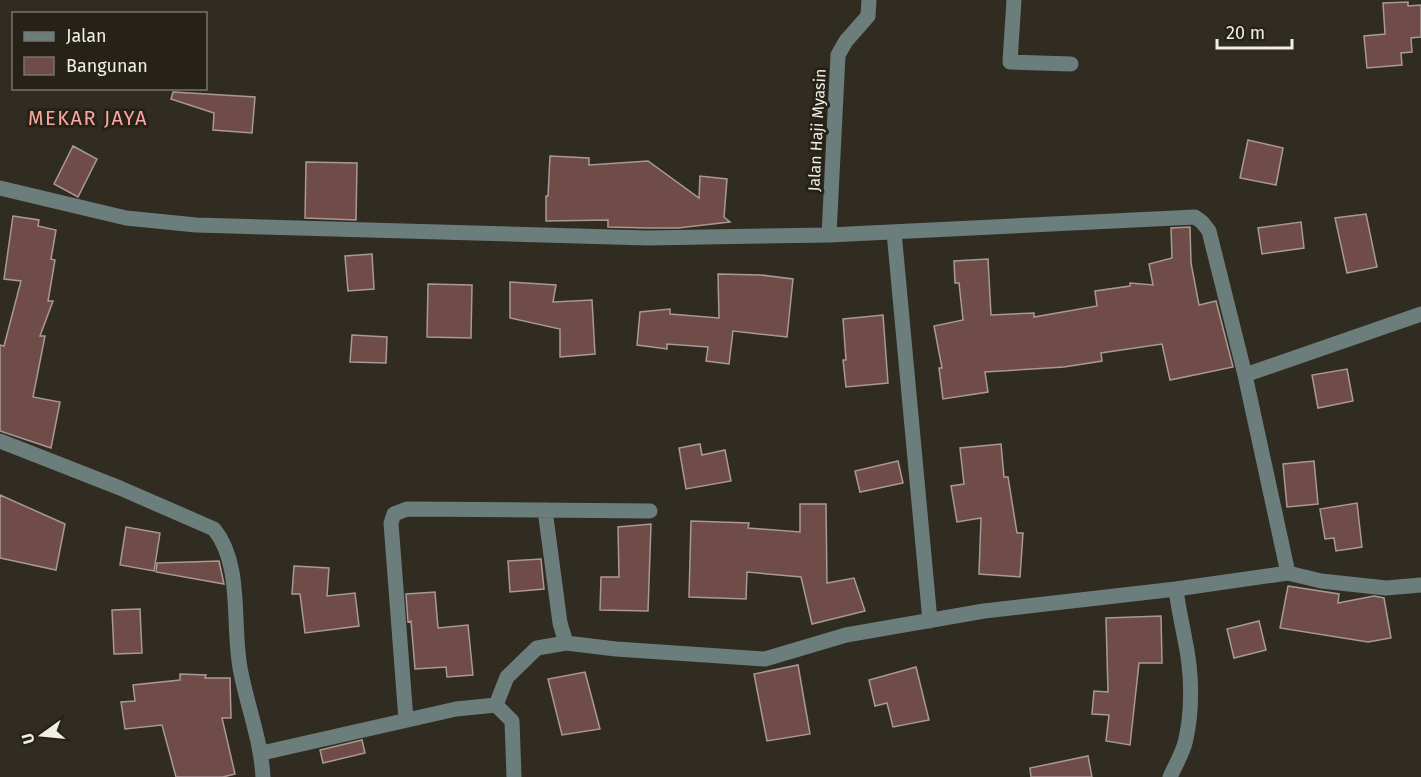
<svg xmlns="http://www.w3.org/2000/svg" width="1421" height="777" font-family="'Fira Sans',sans-serif">
<style>
.building{fill:#704c49;stroke:#aa9897;stroke-width:1.5}
.lines{fill:none;stroke-linecap:round;stroke-linejoin:round}
.minor{stroke:#6b7e7c;stroke-width:15}
.labels{text-anchor:middle;dominant-baseline:central;stroke-width:6;stroke-linejoin:round;paint-order:stroke}
.street-label{font-size:16px;fill:#f0eee6;stroke:#262217}
.quarter-label{font-size:20px;letter-spacing:1.5px;fill:#faa6a1;stroke:#262217}
</style>
<rect width="100%" height="100%" fill="#302c21"/>
<path class="building" d="M 1408,2 L 1408,6 L 1421,5 L 1421,37 L 1411,38 L 1412,52 L 1401,53 L 1402,65 L 1367,68 L 1364,36 L 1385,34 L 1383,3 Z
M 173,92 L 255,97 L 252,133 L 213,130 L 214,113 L 171,99 Z
M 1248,140 L 1283,148 L 1276,185 L 1240,178 Z
M 73,146 L 97,159 L 78,197 L 54,184 Z
M 550,156 L 589,158 L 589,165 L 648,161 L 699,198 L 700,176 L 727,179 L 724,217 L 730,222 L 678,228 L 647,228 L 608,227 L 608,220 L 546,221 L 546,196 L 548,196 Z
M 306,162 L 357,163 L 356,220 L 305,218 Z
M 1366,214 L 1377,267 L 1347,273 L 1335,218 Z
M 13,216 L 39,220 L 38,226 L 56,230 L 51,259 L 55,260 L 48,301 L 53,301 L 40,336 L 45,336 L 33,397 L 60,402 L 51,448 L 0,431 L 0,345 L 4,346 L 21,281 L 4,279 Z
M 1301,222 L 1304,248 L 1262,254 L 1258,228 Z
M 1190,227 L 1191,263 L 1199,305 L 1216,301 L 1233,367 L 1170,380 L 1162,344 L 1101,353 L 1102,361 L 1064,367 L 985,372 L 988,392 L 943,399 L 939,368 L 942,368 L 934,326 L 963,320 L 959,283 L 955,283 L 954,261 L 988,259 L 991,315 L 1034,313 L 1034,317 L 1097,306 L 1095,291 L 1130,286 L 1130,283 L 1153,285 L 1149,264 L 1172,258 L 1171,228 Z
M 372,254 L 374,289 L 348,291 L 345,256 Z
M 718,274 L 761,275 L 793,279 L 787,337 L 733,331 L 729,364 L 706,361 L 708,347 L 667,344 L 667,349 L 637,345 L 640,312 L 670,309 L 670,314 L 719,318 Z
M 510,282 L 556,285 L 553,302 L 592,300 L 595,354 L 560,357 L 560,329 L 510,318 Z
M 428,284 L 472,285 L 471,338 L 427,337 Z
M 883,315 L 888,383 L 846,387 L 843,360 L 846,360 L 843,319 Z
M 352,335 L 387,337 L 386,363 L 350,362 Z
M 1347,369 L 1353,401 L 1318,408 L 1312,375 Z
M 700,444 L 702,455 L 725,450 L 731,481 L 686,489 L 679,448 Z
M 1001,444 L 1004,477 L 1008,477 L 1017,533 L 1023,533 L 1020,577 L 979,574 L 981,518 L 957,522 L 951,486 L 964,484 L 960,448 Z
M 898,461 L 903,483 L 860,492 L 855,471 Z
M 1314,461 L 1318,504 L 1287,507 L 1283,464 Z
M 0,495 L 65,524 L 56,570 L 0,558 Z
M 1357,503 L 1362,547 L 1336,551 L 1334,538 L 1325,539 L 1320,509 Z
M 800,504 L 826,504 L 827,583 L 854,578 L 865,611 L 812,624 L 801,577 L 747,572 L 746,599 L 689,597 L 691,521 L 749,523 L 748,528 L 800,532 Z
M 651,524 L 648,611 L 600,610 L 601,577 L 619,577 L 618,527 Z
M 126,527 L 160,533 L 154,571 L 120,565 Z
M 541,559 L 544,589 L 510,592 L 508,561 Z
M 219,561 L 224,584 L 156,572 L 157,563 Z
M 294,566 L 329,568 L 327,596 L 355,593 L 359,626 L 305,633 L 300,594 L 292,594 Z
M 1288,586 L 1339,594 L 1338,603 L 1374,596 L 1384,598 L 1391,638 L 1368,642 L 1280,628 Z
M 435,592 L 438,628 L 468,625 L 473,675 L 447,677 L 446,667 L 415,669 L 411,621 L 408,622 L 406,594 Z
M 140,609 L 142,653 L 114,654 L 112,610 Z
M 1161,616 L 1162,663 L 1139,663 L 1130,745 L 1106,741 L 1109,715 L 1092,714 L 1094,691 L 1108,692 L 1106,618 Z
M 1259,621 L 1266,650 L 1234,658 L 1227,629 Z
M 798,665 L 810,734 L 767,741 L 754,674 Z
M 916,667 L 929,720 L 893,727 L 887,703 L 875,706 L 869,680 Z
M 585,672 L 600,729 L 562,735 L 548,679 Z
M 180,674 L 206,675 L 205,678 L 230,678 L 231,718 L 222,718 L 235,774 L 223,777 L 176,777 L 162,725 L 125,729 L 121,702 L 135,701 L 133,685 L 180,680 Z
M 362,740 L 365,753 L 323,763 L 320,750 Z
M 1088,756 L 1092,777 L 1031,777 L 1030,768 Z"/>
<g class="lines">
<path class="minor" d="M 1014,0 L 1010,62 L 1071,64
M 0,188 L 126,218 L 196,225 L 647,238 L 829,235 L 1195,217 L 1202,222 L 1209,231 L 1245,375 L 1421,314
M 894,232 L 930,621
M 829,235 L 838,55 L 846,41 L 868,16 L 869,0
M 1245,375 L 1288,573
M 0,441 L 120,488 L 214,529 C 244,566 231,628 241,673 C 248,708 261,741 263,777
M 545,510 L 560,623 L 566,643 L 616,649 L 765,659 L 846,635 L 984,611 L 1176,589
M 496,705 L 507,677 L 537,648 L 566,643
M 406,720 L 391,523 L 394,514 L 407,509 L 650,511
M 262,753 L 456,709 L 496,705 L 512,721 L 514,777
M 1170,777 C 1175,766 1182,754 1185,743 C 1193,711 1192,672 1185,640 C 1182,623 1178,607 1176,589 L 1288,573 L 1321,581 L 1386,588 L 1421,585"/>
</g>
<g class="labels">
<g class="street-label">
<text transform="translate(817 130) rotate(-87)">Jalan Haji Myasin</text>
</g>
<g class="quarter-label">
<text x="88" y="118">MEKAR JAYA</text>
</g>
</g>
<rect x="12" y="12" width="195" height="78" fill="#262217" stroke="#77746a" stroke-width="1.5"/>
<rect x="24" y="32" width="30" height="9" fill="#6b7e7c" stroke="#77746a" stroke-width="1.5"/>
<text x="66" y="42" font-size="18" fill="#f0eee6">Jalan</text>
<rect x="24" y="57" width="30" height="18" fill="#704c49" stroke="#77746a" stroke-width="1.5"/>
<text x="66" y="72" font-size="18" fill="#f0eee6">Bangunan</text>
<g transform="translate(42 735) rotate(255)" stroke="#262217" stroke-width="4.5" paint-order="stroke">
<path d="M0-4.5L10 22L0 15L-10 22Z" fill="#f0eee6"/>
<text y="-9" font-size="16" font-weight="bold" text-anchor="middle" fill="#f0eee6">U</text>
</g>
<path d="M1217 39v9h75v-9" fill="none" stroke="#f0eee6" stroke-width="3"/>
<text x="1226" y="39" font-size="18" fill="#f0eee6" stroke="#262217" stroke-width="4.5" paint-order="stroke">20 m</text>
</svg>
